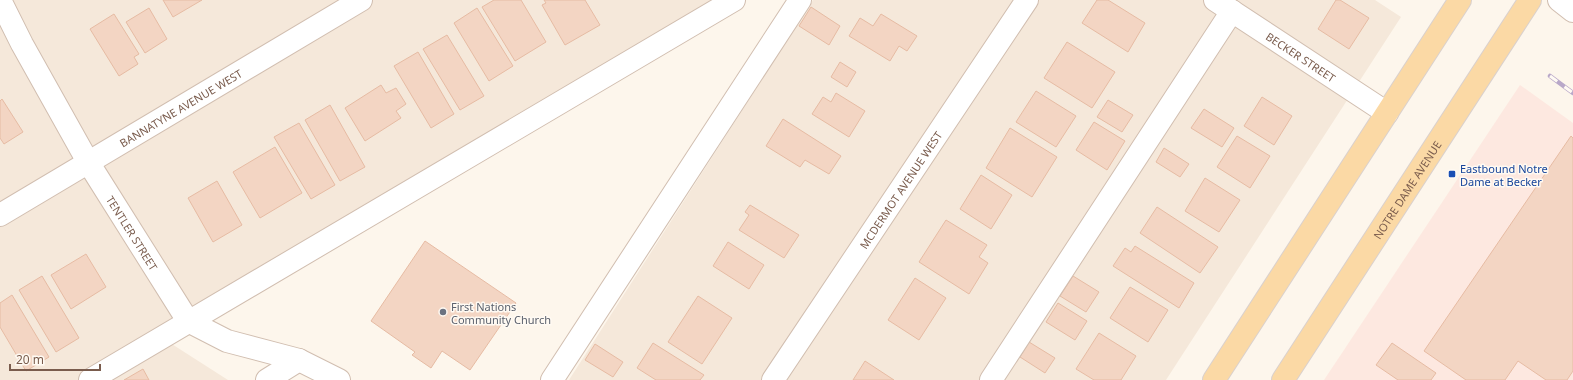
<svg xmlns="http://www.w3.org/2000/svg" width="1573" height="380" font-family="'Noto Sans',sans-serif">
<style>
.residential{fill:#f5e8da}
.commercial{fill:#fde8e0}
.building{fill:#f3d5c3;stroke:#e6bba3}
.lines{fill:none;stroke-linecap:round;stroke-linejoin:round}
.minor-casing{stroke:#d1beb0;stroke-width:24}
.major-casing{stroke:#dad1cd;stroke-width:24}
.minor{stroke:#fff;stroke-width:22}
.major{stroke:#fbd9a5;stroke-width:22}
.rail-casing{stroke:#b9a8c9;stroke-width:4.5}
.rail{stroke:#fffaf3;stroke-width:3;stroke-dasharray:9;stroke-linecap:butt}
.transit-dot{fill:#1a4fb4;stroke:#fffaf3;stroke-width:1.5}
.worship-dot{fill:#6b7280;stroke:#fffaf3;stroke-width:1.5}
.labels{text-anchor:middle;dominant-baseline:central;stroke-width:3;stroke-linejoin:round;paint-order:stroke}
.street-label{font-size:11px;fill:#7a5c4d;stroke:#fffaf3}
.transit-label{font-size:11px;fill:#164399;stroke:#fffaf3;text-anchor:start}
.worship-label{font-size:11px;fill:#5b616d;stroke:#fffaf3;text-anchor:start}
</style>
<rect width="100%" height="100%" fill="#fdf6ec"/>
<path class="residential" d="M 0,0 L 718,0 L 153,332 L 228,380 L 0,380 Z
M 813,0 L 1375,0 L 1401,17 L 1166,380 L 569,380 Z"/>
<path class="commercial" d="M 1520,85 L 1573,123 L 1573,380 L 1324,380 Z"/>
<path class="building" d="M 163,0 L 202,0 L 173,17 Z
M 494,0 L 521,0 L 546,42 L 515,61 L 482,7 Z
M 544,0 L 585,0 L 600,25 L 565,45 L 542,5 L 546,3 Z
M 1097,0 L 1108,0 L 1145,23 L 1128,52 L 1082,23 Z
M 1336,0 L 1340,0 L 1369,18 L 1349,49 L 1318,29 Z
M 811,7 L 840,26 L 829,45 L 799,26 Z
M 149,8 L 167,39 L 145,53 L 126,22 Z
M 477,8 L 513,66 L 489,81 L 454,23 Z
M 114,14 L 139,54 L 134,57 L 138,64 L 119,76 L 90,29 Z
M 881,14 L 917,36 L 907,51 L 899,46 L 890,61 L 849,36 L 860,18 L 873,26 Z
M 447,35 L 484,96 L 460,110 L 423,49 Z
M 1067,42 L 1115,72 L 1092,108 L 1044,78 Z
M 418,52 L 454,114 L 431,128 L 394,66 Z
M 840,62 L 856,72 L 847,87 L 831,77 Z
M 381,85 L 386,93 L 396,88 L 406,104 L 396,111 L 401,118 L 365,141 L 345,108 Z
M 1036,91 L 1076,116 L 1056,147 L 1016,122 Z
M 836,93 L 865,111 L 849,137 L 812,114 L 823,97 L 831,102 Z
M 1262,97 L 1292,116 L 1274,145 L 1244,126 Z
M 2,99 L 23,132 L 4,144 L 0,138 L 0,101 Z
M 1108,100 L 1133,115 L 1122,132 L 1097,117 Z
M 330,105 L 365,167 L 340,181 L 305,120 Z
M 1204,109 L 1234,128 L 1222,147 L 1191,128 Z
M 783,119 L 841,156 L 829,174 L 805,160 L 800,167 L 766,146 Z
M 1094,122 L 1125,141 L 1107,170 L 1076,150 Z
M 299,123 L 335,185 L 311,199 L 274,137 Z
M 1010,128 L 1057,157 L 1032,197 L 986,168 Z
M 1237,136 L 1270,156 L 1250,188 L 1217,167 Z
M 1571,136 L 1573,138 L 1573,371 L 1567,380 L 1546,380 L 1518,361 L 1505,380 L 1466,380 L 1424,351 Z
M 275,147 L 302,193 L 260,218 L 233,172 Z
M 1164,148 L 1189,164 L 1180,177 L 1156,162 Z
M 981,175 L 1012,195 L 991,229 L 960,209 Z
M 1205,178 L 1240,200 L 1219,232 L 1185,211 Z
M 217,181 L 242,225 L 213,242 L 188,198 Z
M 750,205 L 799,235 L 784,258 L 739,230 L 749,215 L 745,212 Z
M 1157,207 L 1218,247 L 1200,273 L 1140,233 Z
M 946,220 L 987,245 L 979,257 L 988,263 L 969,294 L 919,262 Z
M 425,241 L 516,303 L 470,370 L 442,351 L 431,368 L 412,355 L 415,352 L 371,321 Z
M 728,242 L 764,265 L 749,289 L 713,266 Z
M 1135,246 L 1194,283 L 1179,308 L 1113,266 L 1125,248 L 1131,252 Z
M 86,254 L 106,287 L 71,309 L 51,275 Z
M 42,276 L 79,338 L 56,352 L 19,290 Z
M 1073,276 L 1099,292 L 1086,312 L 1060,296 Z
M 915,278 L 946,298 L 919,340 L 888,320 Z
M 1130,287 L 1168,310 L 1148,342 L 1110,318 Z
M 12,295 L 49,357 L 26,371 L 0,327 L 0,303 Z
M 698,296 L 732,318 L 702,364 L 668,342 Z
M 1058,303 L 1087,321 L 1075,340 L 1046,322 Z
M 1099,333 L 1136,356 L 1121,380 L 1094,380 L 1076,369 Z
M 1029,342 L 1055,358 L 1045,373 L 1020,357 Z
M 653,343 L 704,375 L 700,380 L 656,380 L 637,368 Z
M 1392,343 L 1436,373 L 1431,380 L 1398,380 L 1376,365 Z
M 595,344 L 623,362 L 613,377 L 585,360 Z
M 865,361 L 894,380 L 853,380 Z
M 143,369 L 149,380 L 124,380 Z"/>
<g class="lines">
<g class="minor-casing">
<g id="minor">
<path id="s1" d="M 0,0 L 22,44 L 88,162 L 188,321 L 227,341 L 299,360 L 339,380"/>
<path id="s2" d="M 1215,0 L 1387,113"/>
<path d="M 1559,0 L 1573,11"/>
<path id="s3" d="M 0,215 L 361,0"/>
<path d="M 90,380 L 734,0"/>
<path d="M 267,380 L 299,360"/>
<path d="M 552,380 L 800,0"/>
<path id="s4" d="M 773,380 L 1027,0"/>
<path d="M 991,380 L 1232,11"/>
</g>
</g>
<g class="major-casing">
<g id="major">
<path d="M 1214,380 L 1460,0"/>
<path id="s5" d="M 1283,380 L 1530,0"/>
</g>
</g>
<use href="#minor" class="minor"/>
<use href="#major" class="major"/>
<g class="rail-casing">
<path id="rail" d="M 1550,76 L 1573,93"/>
</g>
<use href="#rail" class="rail"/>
</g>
<rect class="transit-dot" x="1448" y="170" width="8" height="8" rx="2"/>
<circle class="worship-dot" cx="443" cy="312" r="4"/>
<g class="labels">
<g class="street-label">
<text stroke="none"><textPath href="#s2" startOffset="103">BECKER STREET</textPath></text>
<text stroke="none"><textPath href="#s3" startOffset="210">BANNATYNE AVENUE WEST</textPath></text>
<text stroke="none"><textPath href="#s4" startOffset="229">MCDERMOT AVENUE WEST</textPath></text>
<text stroke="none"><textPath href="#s5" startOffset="227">NOTRE DAME AVENUE</textPath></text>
<text stroke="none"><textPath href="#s1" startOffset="268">TENTLER STREET</textPath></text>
</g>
<g class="transit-label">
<text x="1460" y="168">Eastbound Notre<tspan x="1460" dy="13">Dame at Becker</tspan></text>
</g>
<g class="worship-label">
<text x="451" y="306">First Nations<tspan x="451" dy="13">Community Church</tspan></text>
</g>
</g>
<path d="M10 364v6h90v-6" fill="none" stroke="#7a5c4d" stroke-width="2"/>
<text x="16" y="364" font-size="12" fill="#7a5c4d" stroke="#fffaf3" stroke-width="3" paint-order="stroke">20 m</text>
</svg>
